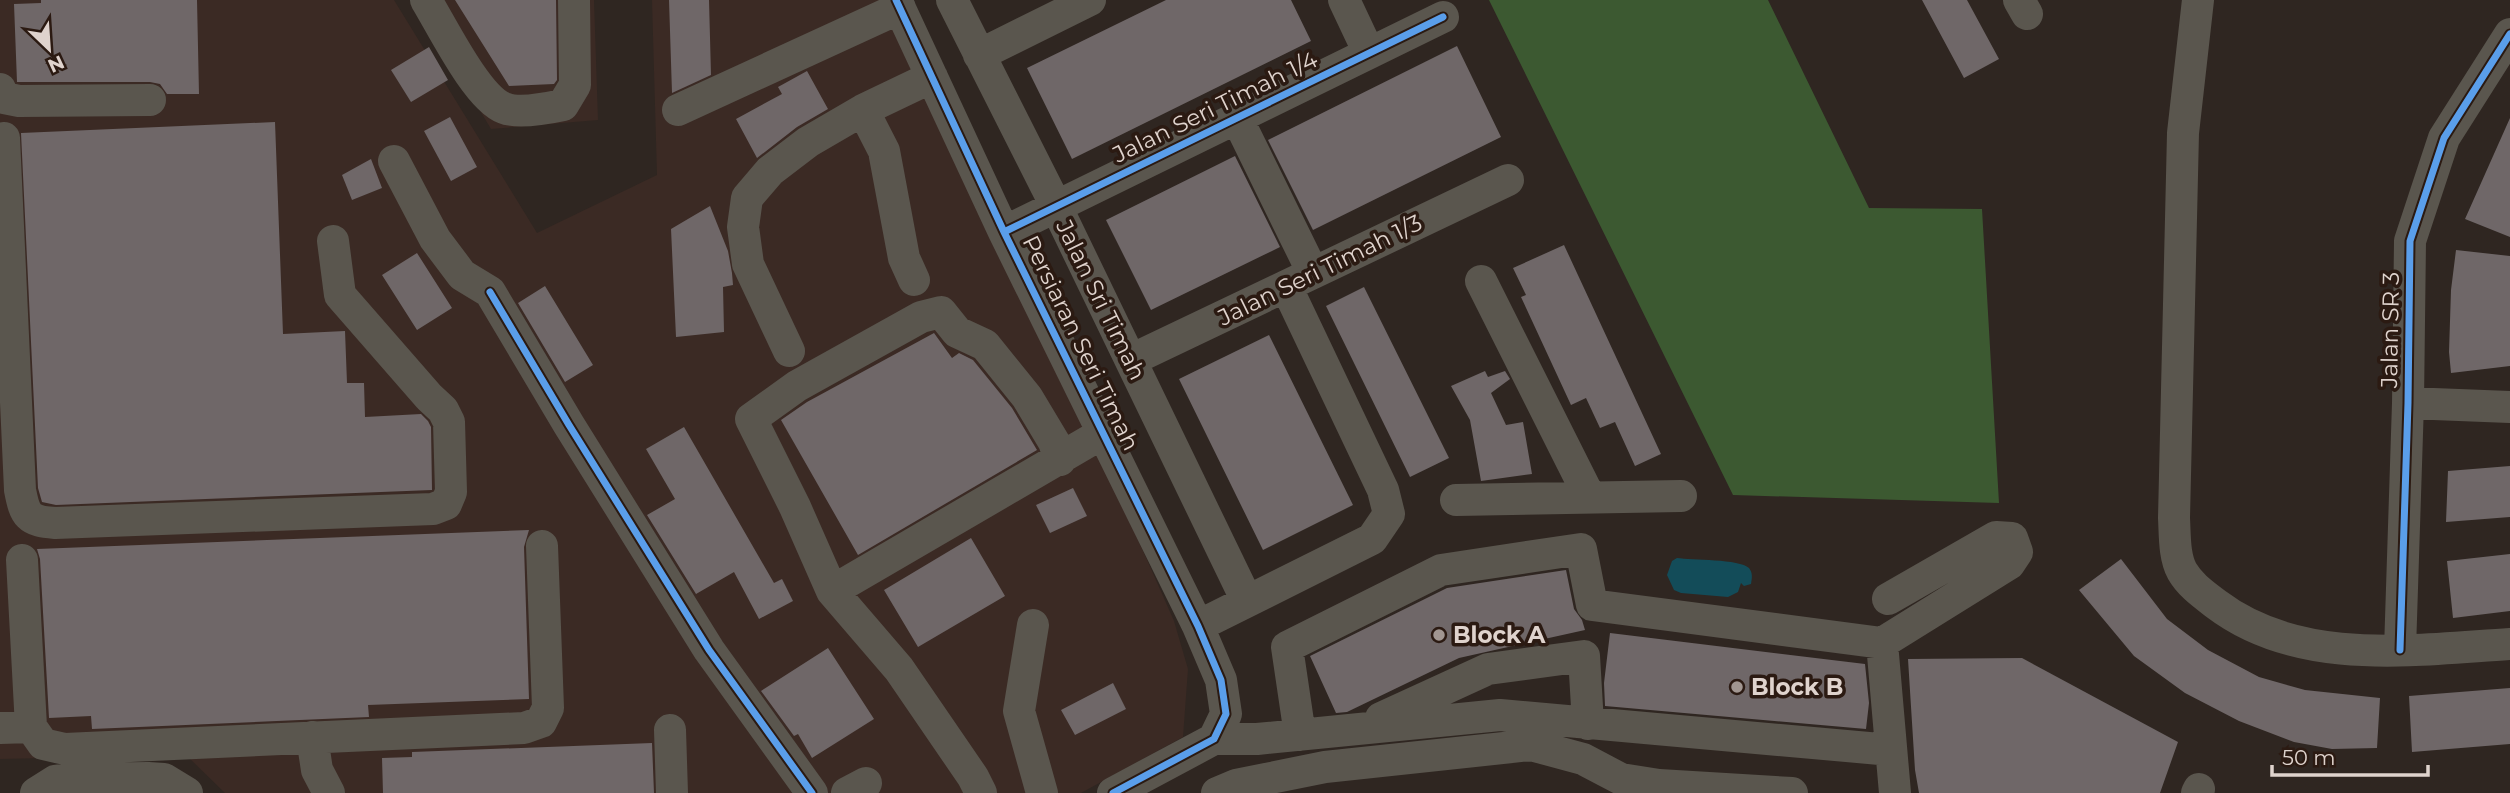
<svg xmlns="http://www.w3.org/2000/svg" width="2510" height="793" font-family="Montserrat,sans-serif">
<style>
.industrial{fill:#3b2a24}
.forest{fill:#3c5931}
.water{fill:#134c59}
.building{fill:#6f6768}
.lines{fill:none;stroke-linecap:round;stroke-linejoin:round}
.minor{stroke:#5a564e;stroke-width:32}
.cycleway-casing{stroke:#2b1a12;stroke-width:11}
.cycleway{stroke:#5a9eea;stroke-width:7}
.poi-dot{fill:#a19691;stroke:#2b1a12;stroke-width:2.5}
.labels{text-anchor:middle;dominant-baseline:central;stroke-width:7;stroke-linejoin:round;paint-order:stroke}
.street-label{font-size:23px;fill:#dfd3cd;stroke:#2b1a12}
.poi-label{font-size:23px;font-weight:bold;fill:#dfd3cd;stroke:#2b1a12;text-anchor:start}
</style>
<rect width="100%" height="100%" fill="#2f2621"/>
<path class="industrial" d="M 0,0 L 394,0 L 537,233 L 657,175 L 652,0 L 900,0 L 1174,621 L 1188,669 L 1183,737 L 1081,793 L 225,793 L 186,755 L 0,759 Z
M 414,0 L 594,0 L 598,120 L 491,129 Z"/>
<path class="forest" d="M 1489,0 L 1768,0 L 1869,208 L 1982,209 L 1999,503 L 1733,495 Z"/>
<path class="water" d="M 1677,558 C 1691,560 1740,559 1749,568 C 1753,573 1752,578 1751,584 L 1744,586 L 1741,583 L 1738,592 L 1728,597 L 1681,593 L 1674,590 L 1667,575 L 1672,561 Z"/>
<path class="building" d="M 41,0 L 197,0 L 199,94 L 167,94 L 160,84 L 150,82 L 17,82 L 14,4 L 41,3 Z
M 455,0 L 556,0 L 557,80 L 554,84 L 509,86 Z
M 669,0 L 709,0 L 711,75 L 672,93 Z
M 1166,0 L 1291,0 L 1311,41 L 1072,159 L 1027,68 Z
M 1922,0 L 1967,0 L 1999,59 L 1964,78 Z
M 1457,46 L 1501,137 L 1313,230 L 1268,140 Z
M 429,47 L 448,80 L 411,102 L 391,70 Z
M 807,71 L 828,109 L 797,127 L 757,158 L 736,119 L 782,94 L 778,87 Z
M 450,117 L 477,167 L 451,181 L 424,131 Z
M 2510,118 L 2510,237 L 2465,219 Z
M 275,122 L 283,334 L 345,331 L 347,383 L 364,383 L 365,417 L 421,414 L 428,421 L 431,427 L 432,490 L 56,505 L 42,502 L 38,488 L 21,133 Z
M 1235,156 L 1280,247 L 1151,310 L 1106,220 Z
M 371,159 L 382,188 L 352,200 L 342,175 Z
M 710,206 L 728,251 L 732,273 L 733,285 L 723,287 L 724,332 L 676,337 L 671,229 Z
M 1564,245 L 1661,454 L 1635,466 L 1615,422 L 1600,428 L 1586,398 L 1571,405 L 1521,297 L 1526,295 L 1513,268 Z
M 2456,250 L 2510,256 L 2510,366 L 2451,373 L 2449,352 L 2451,290 Z
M 417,253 L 452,308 L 417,330 L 382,275 Z
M 545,286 L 593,365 L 565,382 L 518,303 Z
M 1364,287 L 1449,458 L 1410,477 L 1326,306 Z
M 934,333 L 952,358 L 959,353 L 973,360 L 1012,408 L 1037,450 L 858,555 L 781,420 L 807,402 Z
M 1269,335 L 1353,505 L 1263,550 L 1179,379 Z
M 1485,371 L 1488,377 L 1505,371 L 1510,379 L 1491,393 L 1506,425 L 1523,422 L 1532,474 L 1481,481 L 1470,420 L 1451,386 Z
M 684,427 L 774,583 L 782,579 L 793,601 L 759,619 L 734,572 L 696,594 L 647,515 L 675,499 L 646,449 Z
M 2510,466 L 2510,517 L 2446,522 L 2448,471 Z
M 1073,488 L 1087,516 L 1050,533 L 1036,505 Z
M 529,530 L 524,547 L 529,699 L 368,705 L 369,717 L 92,729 L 91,716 L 49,718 L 40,559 L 37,549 Z
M 971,538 L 1005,596 L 918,647 L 884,590 Z
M 2510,554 L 2510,611 L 2453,618 L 2447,561 Z
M 2121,559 L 2167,619 L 2208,650 L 2259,677 L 2305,690 L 2380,698 L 2377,748 L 2332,749 L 2294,742 L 2239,721 L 2185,693 L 2134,656 L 2079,590 Z
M 1566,570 L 1574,609 L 1582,620 L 1585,630 L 1459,658 L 1347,712 L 1336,713 L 1310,656 L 1447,588 Z
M 1610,633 L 1865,664 L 1869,703 L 1866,729 L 1605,706 L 1604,683 Z
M 828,648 L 874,719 L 812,758 L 798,734 L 794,736 L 761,691 Z
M 2022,658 L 2178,742 L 2160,793 L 1919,793 L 1915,770 L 1908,659 Z
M 1113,683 L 1126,709 L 1075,735 L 1061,710 Z
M 2510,688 L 2510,744 L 2412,752 L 2409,696 Z
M 652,743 L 654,793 L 383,793 L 382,758 L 412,757 L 412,752 Z"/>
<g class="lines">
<path class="minor" d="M 426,0 C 442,26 477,98 504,108 C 518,114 549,108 563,105 L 575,85 L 574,0
M 896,0 L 1004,232 L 1198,626 L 1221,680 L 1226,714 L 1214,739 L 1113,793
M 952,0 L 1056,206 L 1247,601
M 1344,0 L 1369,53
M 2019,0 L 2027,14
M 2198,0 L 2183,133 L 2174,518 C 2175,535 2174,556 2182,571 C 2190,585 2203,594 2216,604 C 2299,667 2413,650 2510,644
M 979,55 L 1090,0
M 0,89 L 4,98 L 19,101 L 150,100
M 678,110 L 900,8
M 863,110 L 884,151 L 904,258 L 914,280
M 1237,118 L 1313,273
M 4,138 L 12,314
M 394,161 L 435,239 L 462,275 L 490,292 L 569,425 L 709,650 L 812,793
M 1004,232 L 1443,17
M 1481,281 L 1589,496
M 0,315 L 12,314 L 20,490 C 25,516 28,521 55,523 L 433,509 L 446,504 L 451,492 L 449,422 L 443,410 L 429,397 L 340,295 L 333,241
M 789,351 L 748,264 L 743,227 L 747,198 L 770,171 L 808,142 L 863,110 L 932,77
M 1131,360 L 1508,180
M 2408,403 L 2510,407
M 1456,500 L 1681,496
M 22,560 L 31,727 L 43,744 L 65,749 L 524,728 L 541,722 L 548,708 L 542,546
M 832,591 L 1103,433
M 1033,625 L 1019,711 L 1042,793
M 1198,626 L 1372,539 L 1389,514 L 1383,490 L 1286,286
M 1882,643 L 1895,793
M 2400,650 L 2408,403 L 2410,241 L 2444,138 L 2510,34
M 1381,718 L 1488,669 L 1584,656 L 1588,724
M 0,728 L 31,727
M 670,730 L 672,793
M 1300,735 L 1287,647 L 1441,570 L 1581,549 L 1592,605 L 1882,643 L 2009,564 L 2017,552 L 2012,538 L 1996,537 L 1888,599
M 312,737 L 317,770 L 329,793
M 1214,739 L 1257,739 L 1500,715 L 1891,750
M 36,793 L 55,781 L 71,779 L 148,778 L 164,779 L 187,793
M 847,793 L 866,783
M 981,793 L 973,777 L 899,669 L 832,591 L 795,507 L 751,419 L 797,386 L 921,317 L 941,312 L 957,332 L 985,345 L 1027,397 L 1054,442 L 1060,460
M 1217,793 L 1236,785 L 1325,767 L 1531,745 L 1583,759 L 1621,779 L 1659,785 L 1792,793
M 2197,793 L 2199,789"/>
<g class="cycleway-casing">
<path id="cycleway" d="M 896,0 L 1004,232 L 1198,626 L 1221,680 L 1226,714 L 1214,739 L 1113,793
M 1004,232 L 1443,17
M 490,292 L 569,425 L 709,650 L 812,793
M 2400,650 L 2408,403 L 2410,241 L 2444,138 L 2510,34"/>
</g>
<use href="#cycleway" class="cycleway"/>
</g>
<g class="poi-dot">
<circle cx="1439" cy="635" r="7"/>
<circle cx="1737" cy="687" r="7"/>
</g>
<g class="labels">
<g class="street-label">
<text transform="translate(1215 107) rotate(-26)">Jalan Seri Timah 1/4</text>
<text transform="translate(1320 270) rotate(-26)">Jalan Seri Timah 1/3</text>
<text transform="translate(1101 300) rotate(64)">Jalan Sri Timah</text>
<text transform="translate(2390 330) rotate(-89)">Jalan SR 3</text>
<text transform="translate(1081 343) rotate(64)">Persiaran Seri Timah</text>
</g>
<g class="poi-label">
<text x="1453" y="635">Block A</text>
<text x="1751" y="687">Block B</text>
</g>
</g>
<g transform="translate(49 49) rotate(155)" stroke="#2b1a12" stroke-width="5" paint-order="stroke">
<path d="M0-5L12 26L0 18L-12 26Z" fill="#dfd3cd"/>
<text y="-10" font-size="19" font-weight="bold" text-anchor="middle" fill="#dfd3cd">N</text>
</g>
<path d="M2272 765v10h156v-10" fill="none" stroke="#dfd3cd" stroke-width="3.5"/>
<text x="2282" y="765" font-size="21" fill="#dfd3cd" stroke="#2b1a12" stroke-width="5" paint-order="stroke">50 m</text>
</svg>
